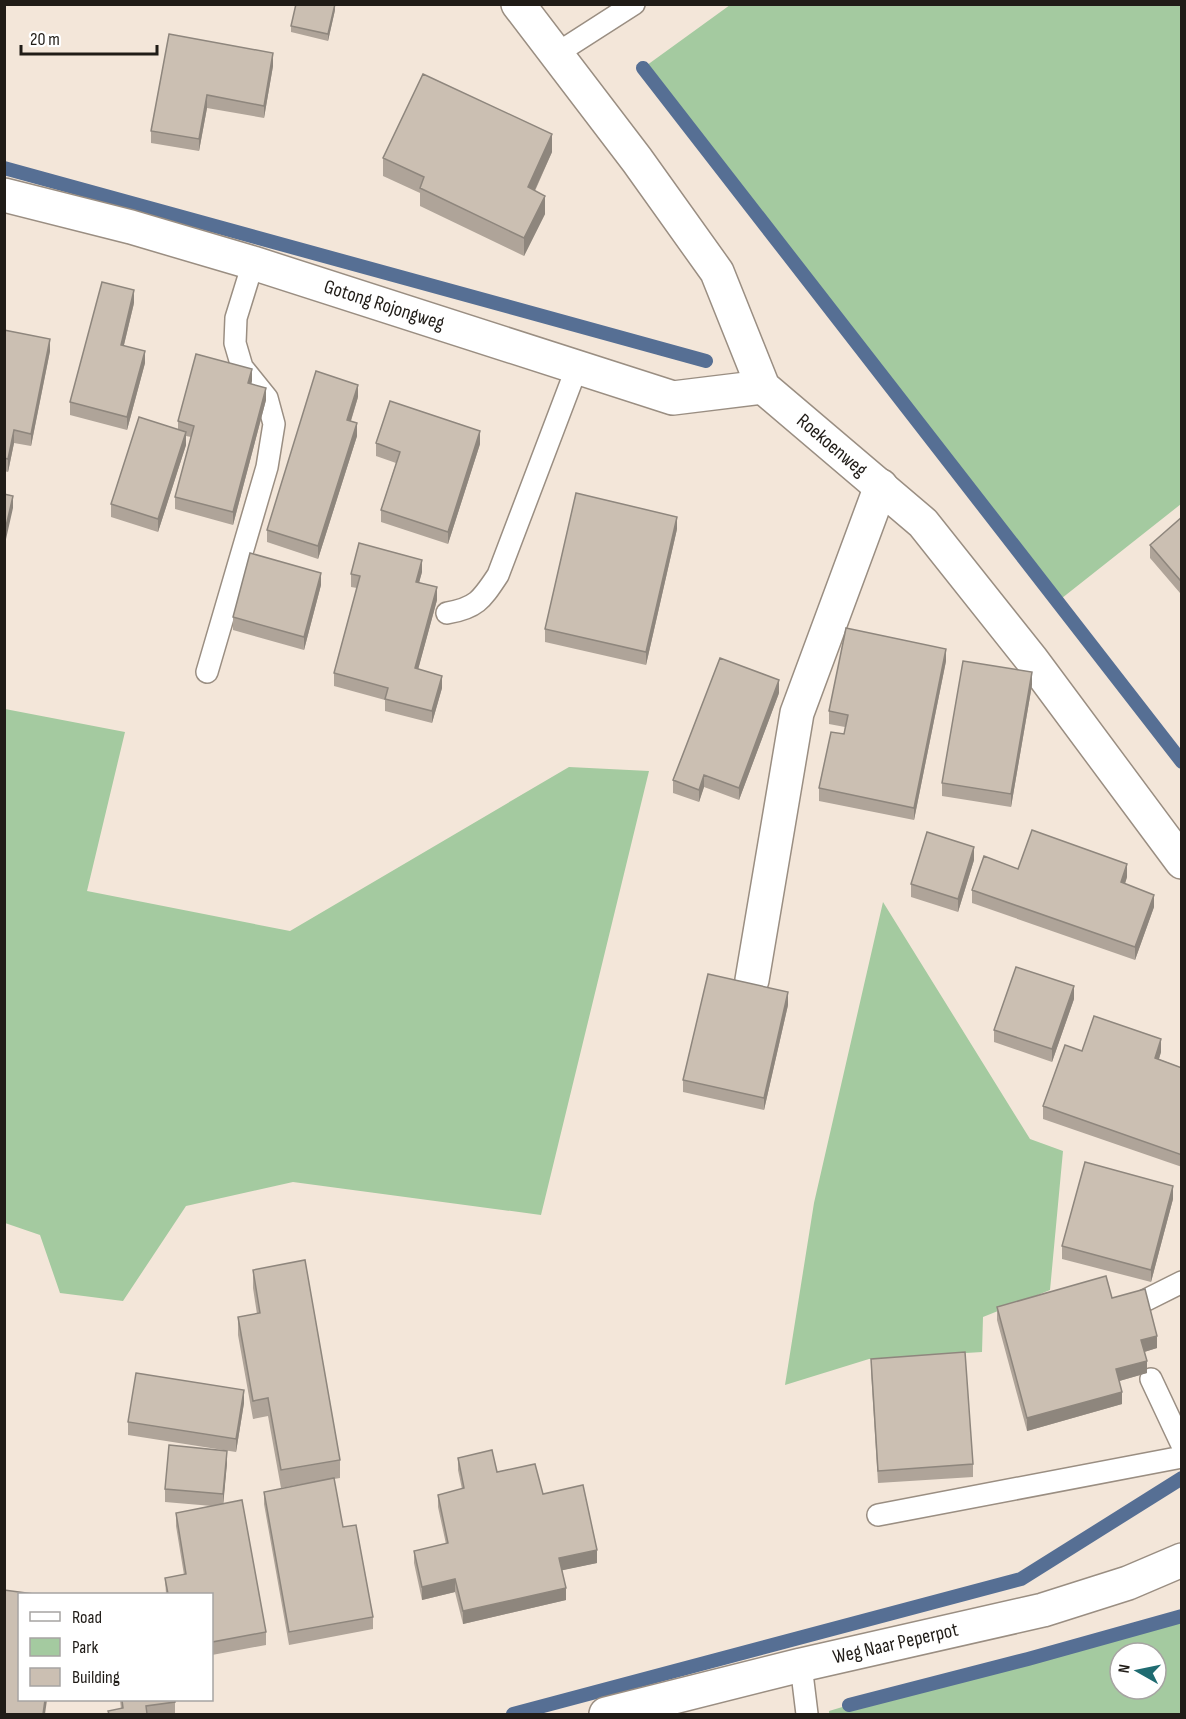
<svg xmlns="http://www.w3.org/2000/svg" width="1186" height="1719" font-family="'Sofia Sans Condensed',sans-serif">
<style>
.green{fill:#a4caa0;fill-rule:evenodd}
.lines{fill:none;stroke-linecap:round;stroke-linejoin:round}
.stream{stroke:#566f94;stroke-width:14}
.service-casing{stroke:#9a8e82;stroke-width:24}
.minor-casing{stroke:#9a8e82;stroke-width:36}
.tertiary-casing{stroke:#9a8e82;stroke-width:36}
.service{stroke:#fff;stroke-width:21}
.minor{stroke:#fff;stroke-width:33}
.tertiary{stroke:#fff;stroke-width:33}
.wall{fill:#afa499}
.shaded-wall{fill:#8e867d}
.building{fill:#cbbfb2;stroke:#8e867d;stroke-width:1.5}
.labels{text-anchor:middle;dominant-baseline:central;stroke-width:4.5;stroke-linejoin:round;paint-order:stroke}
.street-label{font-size:20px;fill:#201c17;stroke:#fff}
</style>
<rect width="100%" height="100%" fill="#f3e6d9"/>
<path class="green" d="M 730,5 L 1181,5 L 1181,504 L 1057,602 L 643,68 Z
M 5,709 L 125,732 L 87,891 L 290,931 L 569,767 L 649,771 L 541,1215 L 293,1182 L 186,1206 L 123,1301 L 60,1293 L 40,1235 L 5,1223 Z
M 883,902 L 1030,1139 L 1063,1151 L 1050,1290 L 983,1317 L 982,1352 L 869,1359 L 785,1385 L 814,1203 Z
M 1181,1616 L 1181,1714 L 829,1714 L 829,1711 L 849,1705 L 1028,1659 ZM 1120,1653 L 1156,1653 L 1156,1689 L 1120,1689 Z"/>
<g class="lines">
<path class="stream" d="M 643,68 L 1182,762
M 4,168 L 706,361
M 849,1705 L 1028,1659 L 1182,1616
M 513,1714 L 1021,1579 L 1182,1478"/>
<g class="service-casing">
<path id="service" d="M 556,54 L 634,4
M 447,613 C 477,608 482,599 498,575 L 577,367
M 207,672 L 267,467 L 274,424 L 267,398 L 242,367 L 235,343 L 236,318 L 253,263
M 1146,1300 L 1182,1282
M 1151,1379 L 1182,1445
M 878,1515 L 1182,1457
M 801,1665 L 807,1714"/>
</g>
<g class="minor-casing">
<g id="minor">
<path id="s1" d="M 518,4 L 637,160 L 717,272 L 763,387 L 923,523 L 1032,660 L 1182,862"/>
<path id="s2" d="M 4,195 L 131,227 L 253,263 L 673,398 L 763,387"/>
<path d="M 752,980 L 797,713 L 881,486"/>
</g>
</g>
<g class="tertiary-casing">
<g id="tertiary">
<path id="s3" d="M 606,1714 L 801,1665 L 1043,1610 L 1128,1583 L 1182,1560"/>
</g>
</g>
<use href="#service" class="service"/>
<use href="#minor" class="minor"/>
<use href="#tertiary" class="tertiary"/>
</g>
<path class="wall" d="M 335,10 L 328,41 L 291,32 L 291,26 Z
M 169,34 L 273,66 L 264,118 L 207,108 L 199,151 L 151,143 L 151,131 Z
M 552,152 L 535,191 L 545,214 L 524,256 L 420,206 L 420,193 L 383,176 L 383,158 Z
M 134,303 L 124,345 L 145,363 L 127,430 L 70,415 L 70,402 Z
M 4,330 L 50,351 L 31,446 L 14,443 L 8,472 L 4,471 Z
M 252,381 L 251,384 L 266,400 L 233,525 L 175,509 L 175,497 L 191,437 L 186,436 L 186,445 L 158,532 L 111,517 L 111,504 L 178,430 L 178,421 Z
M 358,397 L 351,421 L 357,436 L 318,559 L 267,542 L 267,530 Z
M 376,443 L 480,444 L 448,544 L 381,522 L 381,510 L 396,463 L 376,456 Z
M 1182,517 L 1182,592 L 1180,593 L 1150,558 L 1150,545 Z
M 677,529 L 646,665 L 545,642 L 545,629 Z
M 422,572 L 419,582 L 437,600 L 418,669 L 442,688 L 432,723 L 385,711 L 385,700 L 334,686 L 334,673 L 357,588 L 351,587 L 351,574 Z
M 321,585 L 304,650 L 233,630 L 233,617 Z
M 946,661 L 914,820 L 819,801 L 819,788 L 844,734 L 845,727 L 829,724 L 829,711 Z
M 1032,685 L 1011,807 L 942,796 L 942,783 Z
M 779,693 L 739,800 L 704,787 L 699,802 L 673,793 L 673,780 Z
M 974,860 L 958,912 L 911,897 L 911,884 Z
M 1018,869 L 1127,877 L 1125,884 L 1154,907 L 1135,960 L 972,903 L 972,890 Z
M 1074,999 L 1052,1062 L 994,1042 L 994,1030 Z
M 788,1005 L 764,1110 L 683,1092 L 683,1080 Z
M 1082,1051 L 1161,1052 L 1159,1059 L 1182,1068 L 1182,1167 L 1043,1119 L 1043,1106 Z
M 1173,1199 L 1151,1282 L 1062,1259 L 1062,1246 Z
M 253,1270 L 340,1460 L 340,1478 L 334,1479 L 343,1527 L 373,1617 L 373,1629 L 289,1645 L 264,1504 L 264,1492 L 325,1480 L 281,1488 L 268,1416 L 253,1419 L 238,1335 L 238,1317 L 257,1314 L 253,1288 Z
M 1112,1298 L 1157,1348 L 1144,1352 L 1147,1373 L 1119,1381 L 1122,1404 L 1027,1431 L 997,1320 L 997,1307 Z
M 871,1359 L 973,1464 L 973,1477 L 878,1483 L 871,1371 Z
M 244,1403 L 236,1452 L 128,1435 L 128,1422 Z
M 458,1458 L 497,1472 L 543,1494 L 597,1563 L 562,1570 L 566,1600 L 463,1624 L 455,1592 L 422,1600 L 414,1563 L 414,1551 L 446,1544 L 438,1507 L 438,1495 L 462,1489 L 458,1470 Z
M 227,1463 L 223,1504 L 266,1632 L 266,1645 L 212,1655 L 212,1594 L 166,1594 L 165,1578 L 184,1575 L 176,1526 L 176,1513 L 212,1506 L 165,1502 L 165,1489 Z
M 120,1700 L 175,1700 L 175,1714 L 108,1714 L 108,1711 L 121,1709 Z"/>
<path class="shaded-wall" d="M 335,4 L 335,10 L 328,41 L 328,34 Z
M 273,53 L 273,66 L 264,118 L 264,106 Z
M 207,95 L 207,108 L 199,151 L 199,139 Z
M 552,134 L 552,152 L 528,205 L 528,187 Z
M 545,196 L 545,214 L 524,256 L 524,238 Z
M 134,290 L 134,303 L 121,357 L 121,345 Z
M 50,339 L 50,351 L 31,446 L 31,434 Z
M 145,351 L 145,363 L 127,430 L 127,417 Z
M 252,369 L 252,381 L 248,396 L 248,383 Z
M 358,385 L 358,397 L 347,433 L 347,420 Z
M 266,388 L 266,400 L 233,525 L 233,512 Z
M 357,423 L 357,436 L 318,559 L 318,546 Z
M 14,430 L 14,443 L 8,472 L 8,459 Z
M 480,431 L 480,444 L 448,544 L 448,532 Z
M 186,432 L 186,445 L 158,532 L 158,519 Z
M 13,496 L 13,508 L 4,548 L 4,535 Z
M 677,517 L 677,529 L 646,665 L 646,652 Z
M 422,560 L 422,572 L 416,594 L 416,582 Z
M 321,573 L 321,585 L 304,650 L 304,637 Z
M 1182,579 L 1182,592 L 1180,593 L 1180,580 Z
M 437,587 L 437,600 L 415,681 L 415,668 Z
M 946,649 L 946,661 L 914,820 L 914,808 Z
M 1032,672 L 1032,685 L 1011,807 L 1011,794 Z
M 442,676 L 442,688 L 432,723 L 432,711 Z
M 779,680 L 779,693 L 739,800 L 739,788 Z
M 704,775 L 704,787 L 699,802 L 699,790 Z
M 974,847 L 974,860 L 958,912 L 958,899 Z
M 1127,864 L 1127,877 L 1121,895 L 1121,882 Z
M 1154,895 L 1154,907 L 1135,960 L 1135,947 Z
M 1074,986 L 1074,999 L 1052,1062 L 1052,1049 Z
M 788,992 L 788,1005 L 764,1110 L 764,1098 Z
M 1161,1039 L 1161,1052 L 1155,1071 L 1155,1058 Z
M 1173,1186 L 1173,1199 L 1151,1282 L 1151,1270 Z
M 1157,1336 L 1157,1348 L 1141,1353 L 1141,1340 Z
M 1147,1361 L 1147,1373 L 1116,1382 L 1116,1369 Z
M 244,1390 L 244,1403 L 236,1452 L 236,1439 Z
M 1122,1392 L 1122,1404 L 1027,1431 L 1027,1418 Z
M 227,1451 L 227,1463 L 223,1507 L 223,1494 Z
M 597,1550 L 597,1563 L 559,1571 L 559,1558 Z
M 455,1579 L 455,1592 L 422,1600 L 422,1587 Z
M 566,1588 L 566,1600 L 463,1624 L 463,1611 Z
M 45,1700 L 47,1700 L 45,1714 L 43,1714 Z"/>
<path class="building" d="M 296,4 L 335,4 L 328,34 L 291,26 Z
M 169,34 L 273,53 L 264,106 L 207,95 L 199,139 L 151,131 Z
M 423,74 L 552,134 L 528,187 L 545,196 L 524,238 L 420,188 L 424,177 L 383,158 Z
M 102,282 L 134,290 L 121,345 L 145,351 L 127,417 L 70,402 Z
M 4,330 L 50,339 L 31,434 L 14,430 L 8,459 L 4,458 Z
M 196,354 L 252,369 L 248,383 L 266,388 L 233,512 L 175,497 L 194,426 L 178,421 Z
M 316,371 L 358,385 L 347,420 L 357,423 L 318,546 L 267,530 Z
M 390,401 L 480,431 L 448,532 L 381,510 L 400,452 L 376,443 Z
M 139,417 L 186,432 L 158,519 L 111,504 Z
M 576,493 L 677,517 L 646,652 L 545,629 Z
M 4,494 L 13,496 L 4,535 Z
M 1182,517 L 1182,579 L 1180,580 L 1150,545 Z
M 359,543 L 422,560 L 416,582 L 437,587 L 415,668 L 442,676 L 432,711 L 385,699 L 388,688 L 334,673 L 360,576 L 351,574 Z
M 250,553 L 321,573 L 304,637 L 233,617 Z
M 846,628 L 946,649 L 914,808 L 819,788 L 831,732 L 844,734 L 848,715 L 829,711 Z
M 720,658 L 779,680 L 739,788 L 704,775 L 699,790 L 673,780 Z
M 963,661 L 1032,672 L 1011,794 L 942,783 Z
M 1032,830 L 1127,864 L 1121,882 L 1154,895 L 1135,947 L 972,890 L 984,856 L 1018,869 Z
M 927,832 L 974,847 L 958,899 L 911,884 Z
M 1016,967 L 1074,986 L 1052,1049 L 994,1030 Z
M 708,974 L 788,992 L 764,1098 L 683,1080 Z
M 1094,1016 L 1161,1039 L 1155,1058 L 1182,1068 L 1182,1155 L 1043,1106 L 1065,1045 L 1082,1051 Z
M 1085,1162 L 1173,1186 L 1151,1270 L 1062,1246 Z
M 305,1260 L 340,1460 L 281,1470 L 268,1398 L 253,1401 L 238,1317 L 260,1313 L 253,1270 Z
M 1106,1276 L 1112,1298 L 1145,1289 L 1157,1336 L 1141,1340 L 1147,1361 L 1116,1369 L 1122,1392 L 1027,1418 L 997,1307 Z
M 965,1352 L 973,1464 L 878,1471 L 871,1359 Z
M 136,1373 L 244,1390 L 236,1439 L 128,1422 Z
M 169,1445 L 227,1451 L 223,1494 L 165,1489 Z
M 492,1450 L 497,1472 L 535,1464 L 543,1494 L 583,1485 L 597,1550 L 559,1558 L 566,1588 L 463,1611 L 455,1579 L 422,1587 L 414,1551 L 448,1543 L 438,1495 L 464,1488 L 458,1458 Z
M 334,1478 L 343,1527 L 356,1525 L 373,1617 L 289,1632 L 264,1492 Z
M 242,1500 L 266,1632 L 212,1642 L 212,1594 L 168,1594 L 165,1578 L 186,1574 L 176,1513 Z
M 4,1590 L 34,1594 L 20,1594 L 20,1700 L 45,1700 L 43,1714 L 4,1714 Z
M 122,1700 L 175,1700 L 175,1702 L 146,1706 L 147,1714 L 109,1714 L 108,1711 L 123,1708 Z"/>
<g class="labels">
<g class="street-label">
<text stroke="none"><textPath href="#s2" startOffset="396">Gotong Rojongweg</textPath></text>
<text stroke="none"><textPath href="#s1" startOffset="548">Roekoenweg</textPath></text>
<text stroke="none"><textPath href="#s3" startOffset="298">Weg Naar Peperpot</textPath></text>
</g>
</g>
<rect width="1186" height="1719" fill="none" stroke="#201c17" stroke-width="12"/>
<rect x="18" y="1593" width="195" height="108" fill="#ffffff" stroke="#a6a4a2" stroke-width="1.5"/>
<rect x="30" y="1612" width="30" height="9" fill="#ffffff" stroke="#a6a4a2" stroke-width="1.5"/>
<text x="72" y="1623" font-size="18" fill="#201c17">Road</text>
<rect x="30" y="1638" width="30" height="18" fill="#a4caa0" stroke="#a6a4a2" stroke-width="1.5"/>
<text x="72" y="1653" font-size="18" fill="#201c17">Park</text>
<rect x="30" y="1668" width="30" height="18" fill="#cbbfb2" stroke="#a6a4a2" stroke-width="1.5"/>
<text x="72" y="1683" font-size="18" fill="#201c17">Building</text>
<g transform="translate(1138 1671) rotate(279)"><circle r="28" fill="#ffffff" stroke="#a6a4a2" stroke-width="1.5"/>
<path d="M0-4.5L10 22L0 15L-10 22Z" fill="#1f6b71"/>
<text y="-9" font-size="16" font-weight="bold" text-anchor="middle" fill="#201c17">N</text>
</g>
<path d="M21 45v9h136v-9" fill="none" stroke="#201c17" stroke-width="3"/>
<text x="30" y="45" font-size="18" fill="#201c17" stroke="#ffffff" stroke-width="4.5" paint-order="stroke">20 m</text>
</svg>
